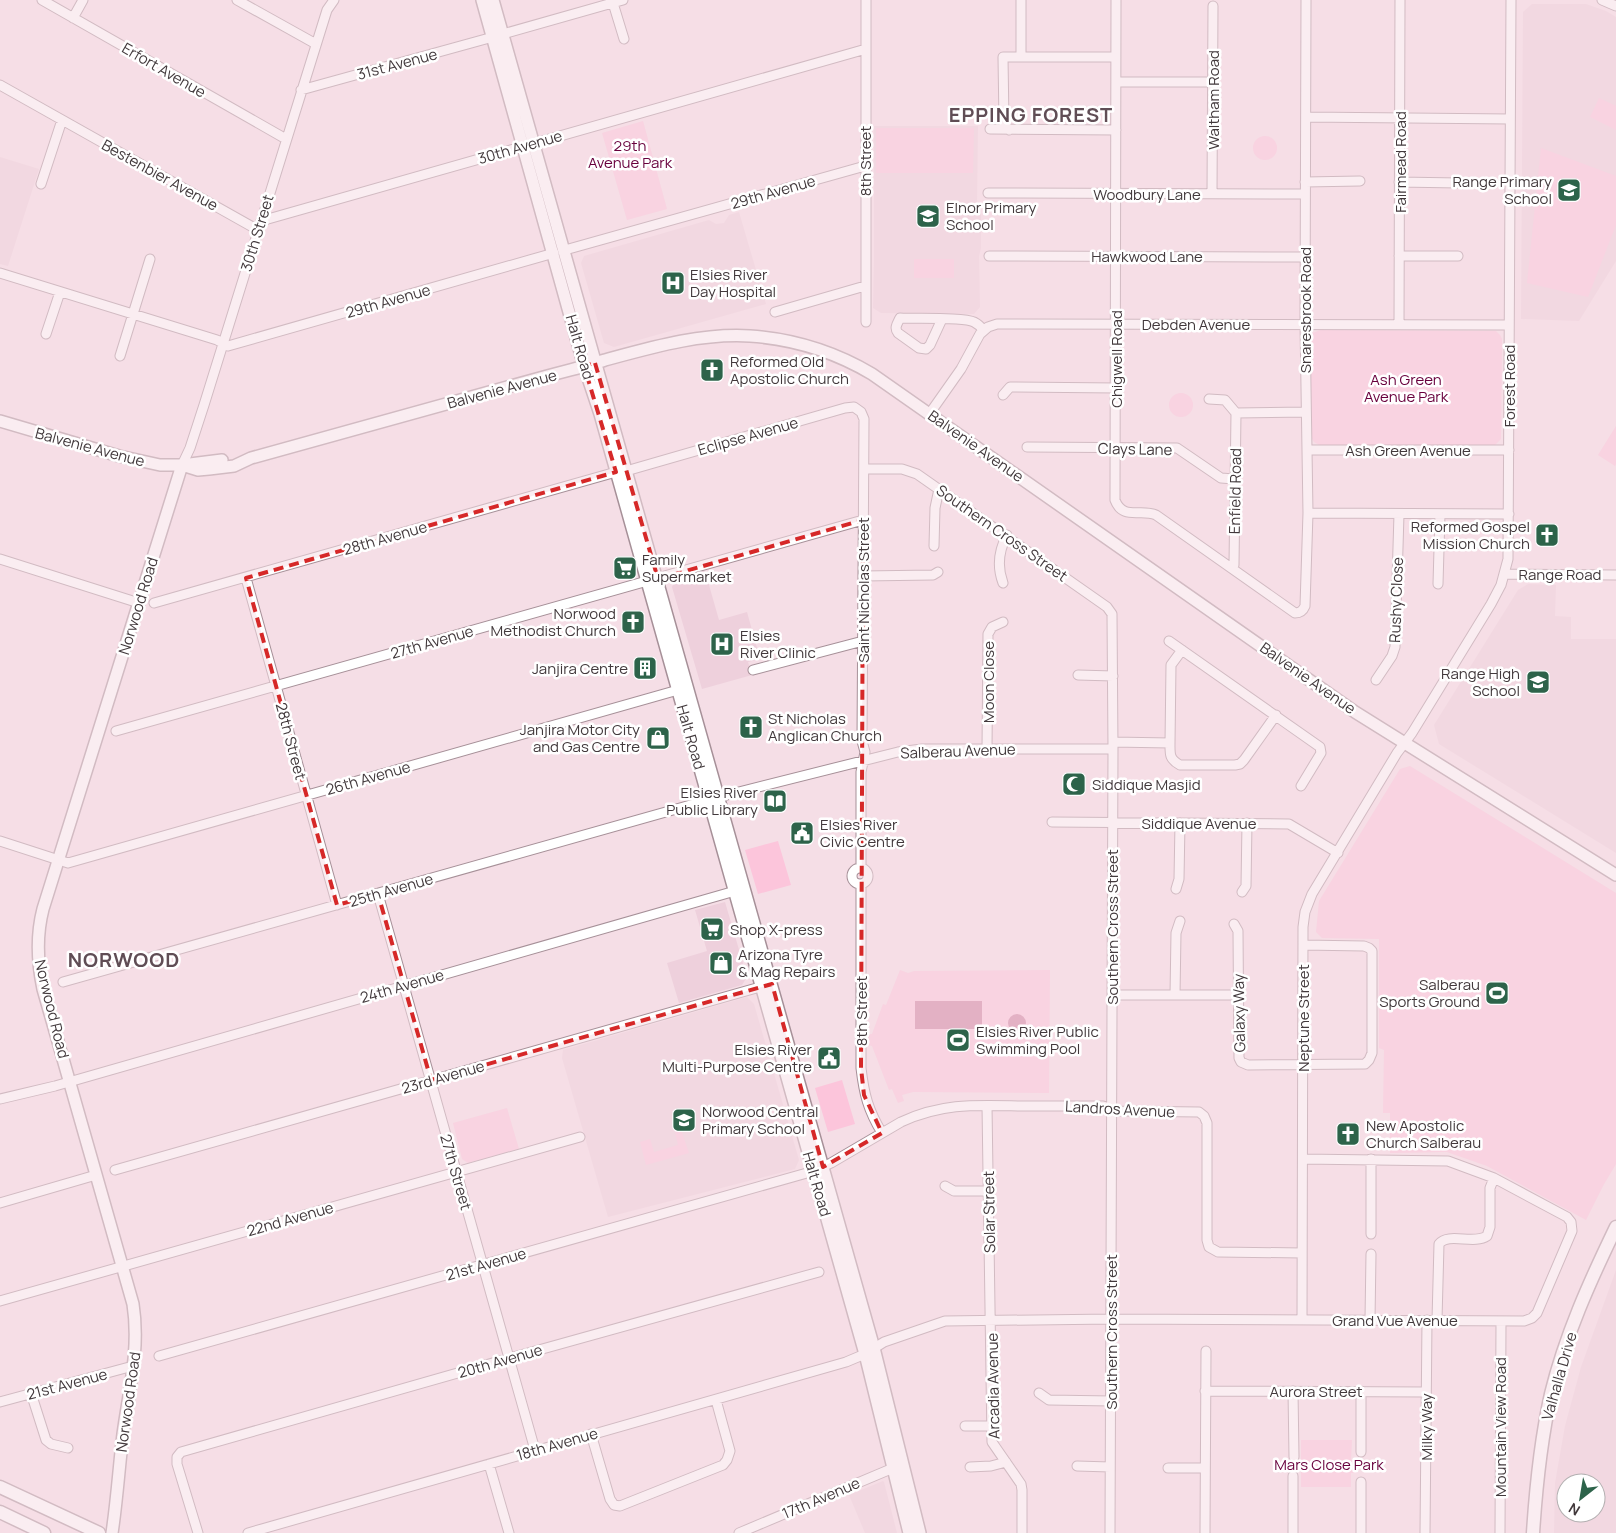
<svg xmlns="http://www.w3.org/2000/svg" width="1616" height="1533" font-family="Manrope,sans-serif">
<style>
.built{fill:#eed0dc;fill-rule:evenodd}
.green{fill:#fcc5db}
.water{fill:#cc7a9c}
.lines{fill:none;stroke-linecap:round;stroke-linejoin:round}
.minor-casing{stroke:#a69098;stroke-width:11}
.tertiary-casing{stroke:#a69098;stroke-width:14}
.secondary-casing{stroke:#a69098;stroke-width:15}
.minor{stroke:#fff;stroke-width:9}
.tertiary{stroke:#fff;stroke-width:11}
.secondary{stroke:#fff;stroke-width:12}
.marked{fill:none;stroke:#d62828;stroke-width:4;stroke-dasharray:10 6;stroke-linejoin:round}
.labels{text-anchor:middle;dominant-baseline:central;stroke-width:5;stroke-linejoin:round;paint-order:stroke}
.street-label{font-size:15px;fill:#42393c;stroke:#fff}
.park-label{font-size:15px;fill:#68003d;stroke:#fff}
.poi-label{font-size:15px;fill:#42393c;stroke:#fff;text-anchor:start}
.district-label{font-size:20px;font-weight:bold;letter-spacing:1px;fill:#604d55;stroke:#fff}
</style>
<rect width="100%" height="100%" fill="#f5dee6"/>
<path class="built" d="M 1532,4 L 1586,4 L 1606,11 L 1616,17 L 1616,261 L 1579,321 L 1521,319 L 1523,12 Z
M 874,126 L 978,126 L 977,203 L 981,203 L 981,248 L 979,256 L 980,307 L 974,314 L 881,313 L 873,308 L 874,262 Z
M 0,157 L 39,169 L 8,266 L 0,264 Z
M 739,212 L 766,304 L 614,347 L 604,343 L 581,263 L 584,256 L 709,220 L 716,224 L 724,223 L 729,215 Z
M 705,571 L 719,620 L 747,612 L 760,659 L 748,662 L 752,675 L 702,689 L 672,587 L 676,579 Z
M 1528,584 L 1556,585 L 1555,616 L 1571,617 L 1571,639 L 1616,639 L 1616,853 L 1439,744 L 1434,725 L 1518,590 Z
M 725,902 L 747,977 L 742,985 L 679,1003 L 667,963 L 707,951 L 695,910 Z
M 747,997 L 754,1004 L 799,1160 L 795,1169 L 608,1217 L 562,1058 L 563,1050 Z
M 1616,1270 L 1616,1533 L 1554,1533 L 1555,1483 L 1565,1426 L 1581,1367 ZM 1566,1483 L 1596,1483 L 1596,1513 L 1566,1513 Z
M 883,1481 L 884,1482 L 897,1533 L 865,1533 L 849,1495 Z"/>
<path class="green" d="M 1599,98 L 1616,106 L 1616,130 L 1590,117 Z
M 643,121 L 667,209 L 627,220 L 602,133 Z
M 876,128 L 974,128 L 973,173 L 876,173 Z
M1253 148a12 12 0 1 1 24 0a12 12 0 1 1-24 0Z
M 1541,148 L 1616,176 L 1616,225 L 1588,297 L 1527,283 Z
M 914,259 L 954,259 L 954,278 L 914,278 Z
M 1320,330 L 1496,331 L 1500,335 L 1502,339 L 1501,439 L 1495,445 L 1321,446 L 1314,442 L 1311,437 L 1310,339 L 1313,333 Z
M1169 405a12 12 0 1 1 24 0a12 12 0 1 1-24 0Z
M 1616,426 L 1616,464 L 1615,466 L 1598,455 Z
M 1410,766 L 1616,893 L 1616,1164 L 1603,1186 L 1586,1220 L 1487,1166 L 1447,1152 L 1390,1153 L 1390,1113 L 1383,1113 L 1384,1050 L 1379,1048 L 1379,939 L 1322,938 L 1316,932 L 1319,901 L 1400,769 Z
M 778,841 L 791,885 L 758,894 L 745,850 Z
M 900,970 L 908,973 L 914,971 L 1050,970 L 1049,1093 L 913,1092 L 902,1095 L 904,1101 L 898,1103 L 892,1089 L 889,1090 L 872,1046 L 868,1045 L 868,1034 L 872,1034 L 883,1004 L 886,1005 Z
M 842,1080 L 855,1124 L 828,1132 L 815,1088 Z
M 507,1108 L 519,1149 L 468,1163 L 462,1159 L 453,1123 Z
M 681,1130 L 689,1153 L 646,1165 L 640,1142 L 650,1139 L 654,1152 L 678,1145 L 675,1132 Z
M 1301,1440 L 1352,1440 L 1351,1460 L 1357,1460 L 1357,1473 L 1351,1473 L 1351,1487 L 1301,1487 Z"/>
<path class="water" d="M 915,1001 L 982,1001 L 982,1029 L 915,1029 Z
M1008 1023a9 9 0 1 1 18 0a9 9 0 1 1-18 0Z"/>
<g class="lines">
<g class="minor-casing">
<path id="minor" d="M 42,0 L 286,139
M 237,0 L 316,44
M 866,0 L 866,322
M 1021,0 L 1021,57
M 1116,0 L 1115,500 C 1123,521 1141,508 1156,515 L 1295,613 C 1300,613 1303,611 1305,606 L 1308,513 L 1305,324 L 1306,0
M 1602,0 L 1616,6
M 613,3 L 624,39
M 73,18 L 83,0
M 503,34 L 623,0
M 1116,82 L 1213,82
M 0,85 L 258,230
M 301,90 L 493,37
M 1306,117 L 1510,119
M 990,129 L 1116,130
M 1009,130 L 1004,123 L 1003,57 L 1116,57
M 1305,182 L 1360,181
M 1399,182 L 1459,183
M 41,184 L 62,120
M 988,193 L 1305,194
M 1212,194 L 1213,6
M 261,221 L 866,49
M 565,250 L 865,166
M 989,256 L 1305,257
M 1399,256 L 1458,256
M 0,273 L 217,340 L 228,346 L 554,253
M 775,312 L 865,286
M 942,319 L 930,345 L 926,349 L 919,348 L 898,333 C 894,328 897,324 900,318 C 915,319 964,317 974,322 C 978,324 981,327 983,330
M 1399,325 L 1400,0
M 46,334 L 60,292
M 120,356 L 150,259
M 1003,395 L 1010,387 L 1116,388
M 1209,399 L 1225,400 L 1236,413 L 1234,565 L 1232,568
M 930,413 L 961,369 L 980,334 L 988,327 L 997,324 L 1509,325
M 1236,413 L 1306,412
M 1027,447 L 1177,448 L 1221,478 L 1234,479
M 1307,450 L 1509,450
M 182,465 L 190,448 L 204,405 L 327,10 L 334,0
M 865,469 L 902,469 L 917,474 L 1107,607 L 1112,614 L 1113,749 L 1110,1533
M 626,471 L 845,408 L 854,407 L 861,412 L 864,419 L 862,741 L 865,752 L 861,772 L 861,868
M 1308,513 L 1509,514
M 934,546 L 935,508 L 939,489
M 0,559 L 139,603
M 1505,574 L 1616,575
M 863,576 L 933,575 L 938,572
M 246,578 L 337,905
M 1003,583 C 997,567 999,550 1007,535
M 1438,584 L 1440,514
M 154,603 L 616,472
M 1169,641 L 1320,747 L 1321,753 L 1301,786
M 753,670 L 863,641
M 1078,675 L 1113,676
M 1376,680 L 1392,656 L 1395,647 L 1399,514
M 116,731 L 863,520
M 1113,742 L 1170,743 L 1171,665 L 1182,650
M 1170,743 C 1170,754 1169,759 1180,765 L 1235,765 L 1240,764 L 1244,760 L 1276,715
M 987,749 L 988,634 L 992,627 L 1003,622
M 1052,822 L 1289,824 L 1338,853
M 0,841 L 68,863 L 678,690
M852 876a8 8 0 1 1 16 0a8 8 0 1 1-16 0Z
M 861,884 L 861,1068 C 864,1094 868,1110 882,1133
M 1176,889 L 1179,879 L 1180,823
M 1242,892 L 1246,886 L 1247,823
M 378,894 L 535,1450
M 1234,924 L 1238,931 L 1239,1058 L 1241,1062 L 1248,1065 L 1365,1064 L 1369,1060 L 1372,1053 L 1372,951 L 1369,948 L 1364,946 L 1303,945
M 63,982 L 719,797 L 898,752 L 922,749 L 1113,749
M 1112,995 L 1238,995
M 1175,995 L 1176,933 L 1180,921
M 0,1099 L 55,1086 L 735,891
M 987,1106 L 992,1442 L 1021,1484 L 1022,1490 L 1022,1533
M 115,1170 L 767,985
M 945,1186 L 954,1191 L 988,1191
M 0,1203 L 96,1175
M 1371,1234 L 1371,1159
M 0,1301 L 580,1137
M 1302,1320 L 1303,927 L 1305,912 L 1312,894 L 1397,753 L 1412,733 L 1491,604 L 1501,585 L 1508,559 L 1511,0
M 1370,1320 L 1371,1254
M 1437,1320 L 1439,1244 C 1448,1232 1474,1245 1487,1236 L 1490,1227 L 1490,1188 L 1494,1178
M 159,1356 L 814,1171 L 831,1163 L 901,1122 C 942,1103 975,1105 1018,1106 C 1047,1106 1075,1106 1103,1106 L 1119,1111 L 1199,1112 L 1204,1116 L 1207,1123 L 1207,1240 L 1209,1247 L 1218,1252 L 1302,1253
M 1205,1391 L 1426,1392
M 1293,1391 L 1294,1457
M 31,1393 L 46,1440 L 51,1444 L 68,1448
M 1039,1393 L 1049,1400 L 1111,1401
M 0,1402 L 133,1366
M 965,1426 L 991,1426
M 591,1434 L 610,1499 L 614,1505 L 620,1506 L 723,1465 L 727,1460 L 730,1451 L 716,1400
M 1361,1452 L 1361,1391
M 489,1464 L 509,1533
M 1077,1466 L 1110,1467
M 970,1467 L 991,1466 L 1006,1462
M 1168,1468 L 1204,1468
M 1293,1476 L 1293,1533
M 198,1533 L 177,1464 L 177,1457 L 181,1452 L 510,1358 L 819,1272
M 248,1533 L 846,1362 L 865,1354 L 884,1342 L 945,1321 L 1111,1319 L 1524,1321 L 1532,1318 L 1537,1313 L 1572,1231 L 1571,1222 L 1567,1217 L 1494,1178 L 1448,1161 L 1303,1159
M 739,1533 L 898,1466
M 1205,1533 L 1206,1351
M 1361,1533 L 1361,1482
M 1425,1533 L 1427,1320
M 1500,1533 L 1501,1321"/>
</g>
<g class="tertiary-casing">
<path id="tertiary" d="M 482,0 L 584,366 L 600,414 L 647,581 L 865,1354 L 909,1533
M 493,0 L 874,1348 L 920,1533
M 0,421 L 119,456 L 160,465 L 182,465 L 222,460
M 182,465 L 198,470 L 209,469 L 234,466 L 251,458 C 347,432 443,405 540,378 C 561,372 584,367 605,360 C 653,347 701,333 750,336 C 793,339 835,352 872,374 L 1355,712 L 1616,875
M 112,1533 C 117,1500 119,1467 123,1434 C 129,1390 140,1349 133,1304 L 43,989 C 37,961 36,936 43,909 L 182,465"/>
</g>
<g class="secondary-casing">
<path id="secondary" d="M 0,1487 L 99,1533
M 0,1512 L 44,1533
M 1533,1533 C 1536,1486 1541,1439 1551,1394 C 1565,1336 1590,1281 1616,1227"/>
</g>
<use href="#minor" class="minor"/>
<use href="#tertiary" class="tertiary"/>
<use href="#secondary" class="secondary"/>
</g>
<path d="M0 0H1616V1533H0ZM 595,363 L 658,579 L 863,520 L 861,1068 L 864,1095 L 882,1133 L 823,1167 L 772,984 L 431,1080 L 378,894 L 337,905 L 246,578 L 616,472 L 584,366 Z" fill="#f5dee6" fill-opacity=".55" fill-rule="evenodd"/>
<path class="marked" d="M 595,363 L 658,579 L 863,520 L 861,1068 L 864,1095 L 882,1133 L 823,1167 L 772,984 L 431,1080 L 378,894 L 337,905 L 246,578 L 616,472 L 584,366 Z"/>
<defs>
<g id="school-square" transform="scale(1.25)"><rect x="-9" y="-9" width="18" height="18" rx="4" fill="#2d634a" stroke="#fff"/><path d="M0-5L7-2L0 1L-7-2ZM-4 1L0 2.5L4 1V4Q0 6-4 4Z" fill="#fff"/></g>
<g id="hospital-square" transform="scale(1.25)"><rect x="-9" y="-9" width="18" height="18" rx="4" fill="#2d634a" stroke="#fff"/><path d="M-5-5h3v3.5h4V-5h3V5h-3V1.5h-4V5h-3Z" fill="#fff"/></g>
<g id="church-square" transform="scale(1.25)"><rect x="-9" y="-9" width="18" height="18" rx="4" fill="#2d634a" stroke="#fff"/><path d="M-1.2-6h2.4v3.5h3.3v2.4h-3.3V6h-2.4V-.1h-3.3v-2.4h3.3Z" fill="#fff"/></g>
<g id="supermarket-square" transform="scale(1.25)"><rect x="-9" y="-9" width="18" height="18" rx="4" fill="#2d634a" stroke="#fff"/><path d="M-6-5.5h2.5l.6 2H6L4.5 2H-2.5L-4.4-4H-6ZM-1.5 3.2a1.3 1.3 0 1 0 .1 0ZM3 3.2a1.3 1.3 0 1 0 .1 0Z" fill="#fff"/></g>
<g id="building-square" transform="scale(1.25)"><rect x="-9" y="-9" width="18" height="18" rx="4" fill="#2d634a" stroke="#fff"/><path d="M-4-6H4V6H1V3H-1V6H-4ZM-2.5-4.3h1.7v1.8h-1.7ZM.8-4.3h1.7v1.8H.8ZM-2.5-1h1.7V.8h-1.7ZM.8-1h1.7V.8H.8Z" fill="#fff"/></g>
<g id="shop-square" transform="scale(1.25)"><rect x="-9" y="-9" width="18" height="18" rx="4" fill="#2d634a" stroke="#fff"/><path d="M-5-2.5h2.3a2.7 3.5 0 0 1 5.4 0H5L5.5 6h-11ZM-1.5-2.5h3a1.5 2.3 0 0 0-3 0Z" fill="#fff"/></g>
<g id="mosque-square" transform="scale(1.25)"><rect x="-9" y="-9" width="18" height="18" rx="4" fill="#2d634a" stroke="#fff"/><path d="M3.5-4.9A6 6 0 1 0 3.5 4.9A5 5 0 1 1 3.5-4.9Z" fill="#fff"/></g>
<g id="library-square" transform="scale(1.25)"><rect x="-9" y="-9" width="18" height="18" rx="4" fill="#2d634a" stroke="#fff"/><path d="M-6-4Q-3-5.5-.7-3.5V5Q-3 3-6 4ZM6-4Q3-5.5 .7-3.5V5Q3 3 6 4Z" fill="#fff"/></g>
<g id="civic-square" transform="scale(1.25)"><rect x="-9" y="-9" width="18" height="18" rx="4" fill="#2d634a" stroke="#fff"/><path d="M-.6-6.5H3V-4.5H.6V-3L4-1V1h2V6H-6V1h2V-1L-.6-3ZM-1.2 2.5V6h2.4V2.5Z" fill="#fff"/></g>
<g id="stadium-square" transform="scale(1.25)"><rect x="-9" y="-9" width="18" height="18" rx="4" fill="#2d634a" stroke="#fff"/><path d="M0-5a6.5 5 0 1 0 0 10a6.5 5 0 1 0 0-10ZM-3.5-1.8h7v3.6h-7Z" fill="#fff"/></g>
</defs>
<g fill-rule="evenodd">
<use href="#school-square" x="1569" y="190"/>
<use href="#school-square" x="928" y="216"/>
<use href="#hospital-square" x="673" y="283"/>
<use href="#church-square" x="712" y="370"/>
<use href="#church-square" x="1547" y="535"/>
<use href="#supermarket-square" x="625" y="568"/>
<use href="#church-square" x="633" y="622"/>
<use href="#hospital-square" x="722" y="644"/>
<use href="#building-square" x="645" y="668"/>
<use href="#school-square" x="1538" y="682"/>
<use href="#church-square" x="751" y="727"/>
<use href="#shop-square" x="658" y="738"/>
<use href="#mosque-square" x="1074" y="784"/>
<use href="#library-square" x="775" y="801"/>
<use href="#civic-square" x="802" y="833"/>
<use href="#supermarket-square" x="712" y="929"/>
<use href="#shop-square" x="721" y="963"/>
<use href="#stadium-square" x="1497" y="993"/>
<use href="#stadium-square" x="958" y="1040"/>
<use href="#civic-square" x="829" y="1058"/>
<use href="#school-square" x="684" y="1120"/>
<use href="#church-square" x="1348" y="1134"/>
</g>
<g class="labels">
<g class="street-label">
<text transform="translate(397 64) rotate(-15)">31st Avenue</text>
<text transform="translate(164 70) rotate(30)">Erfort Avenue</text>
<text transform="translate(1213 100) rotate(-90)">Waltham Road</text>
<text transform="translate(520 147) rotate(-16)">30th Avenue</text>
<text transform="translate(865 161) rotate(-90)">8th Street</text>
<text transform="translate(1400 162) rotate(-90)">Fairmead Road</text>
<text transform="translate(160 175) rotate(29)">Bestenbier Avenue</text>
<text transform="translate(773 192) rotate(-16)">29th Avenue</text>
<text x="1147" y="194">Woodbury Lane</text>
<text transform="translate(257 233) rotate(-73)">30th Street</text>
<text x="1147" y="256">Hawkwood Lane</text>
<text transform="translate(388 301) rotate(-16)">29th Avenue</text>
<text transform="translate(1305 310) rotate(-90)">Snaresbrook Road</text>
<text x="1196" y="324">Debden Avenue</text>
<text transform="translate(580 347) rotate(74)">Halt Road</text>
<text transform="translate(1116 359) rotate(-90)">Chigwell Road</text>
<text transform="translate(1509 386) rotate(-90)">Forest Road</text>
<text transform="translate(502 389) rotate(-15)">Balvenie Avenue</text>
<text transform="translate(748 436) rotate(-16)">Eclipse Avenue</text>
<text transform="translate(976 446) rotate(35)">Balvenie Avenue</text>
<text transform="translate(90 447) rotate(15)">Balvenie Avenue</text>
<text transform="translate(1135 449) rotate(1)">Clays Lane</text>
<text x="1408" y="450">Ash Green Avenue</text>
<text transform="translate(1235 491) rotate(-89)">Enfield Road</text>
<text transform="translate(1002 533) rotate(35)">Southern Cross Street</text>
<text transform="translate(385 538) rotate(-16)">28th Avenue</text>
<text x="1560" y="574">Range Road</text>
<text transform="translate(863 590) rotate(-90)">Saint Nicholas Street</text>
<text transform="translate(1396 600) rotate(-88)">Rushy Close</text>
<text transform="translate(138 606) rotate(-73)">Norwood Road</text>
<text transform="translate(432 642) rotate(-16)">27th Avenue</text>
<text transform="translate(1308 678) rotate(35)">Balvenie Avenue</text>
<text transform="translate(988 682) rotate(-90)">Moon Close</text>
<text transform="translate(691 737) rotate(74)">Halt Road</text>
<text transform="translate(291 741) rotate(75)">28th Street</text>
<text transform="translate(958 751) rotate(-2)">Salberau Avenue</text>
<text transform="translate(368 778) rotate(-16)">26th Avenue</text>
<text x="1199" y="823">Siddique Avenue</text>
<text transform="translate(391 890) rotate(-16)">25th Avenue</text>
<text transform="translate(1112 927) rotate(-90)">Southern Cross Street</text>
<text transform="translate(402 986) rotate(-16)">24th Avenue</text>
<text transform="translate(52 1009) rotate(76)">Norwood Road</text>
<text transform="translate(861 1011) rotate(-90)">8th Street</text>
<text transform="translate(1239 1013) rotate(-91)">Galaxy Way</text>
<text transform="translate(1303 1018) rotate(-90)">Neptune Street</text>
<text transform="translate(443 1077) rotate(-16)">23rd Avenue</text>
<text transform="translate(1120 1109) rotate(3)">Landros Avenue</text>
<text transform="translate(456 1172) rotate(74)">27th Street</text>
<text transform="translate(817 1184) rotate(74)">Halt Road</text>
<text transform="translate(989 1212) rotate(-91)">Solar Street</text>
<text transform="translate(290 1219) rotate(-16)">22nd Avenue</text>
<text transform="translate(486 1264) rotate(-16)">21st Avenue</text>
<text x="1395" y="1320">Grand Vue Avenue</text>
<text transform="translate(1111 1332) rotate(-90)">Southern Cross Street</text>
<text transform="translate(500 1361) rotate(-16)">20th Avenue</text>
<text transform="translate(1559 1376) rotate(-74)">Valhalla Drive</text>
<text transform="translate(67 1384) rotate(-15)">21st Avenue</text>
<text transform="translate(993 1386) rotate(-91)">Arcadia Avenue</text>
<text x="1316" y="1391">Aurora Street</text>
<text transform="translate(128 1402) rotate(-82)">Norwood Road</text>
<text transform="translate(1426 1427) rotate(-90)">Milky Way</text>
<text transform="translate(1500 1427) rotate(-90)">Mountain View Road</text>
<text transform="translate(557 1444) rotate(-16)">18th Avenue</text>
<text transform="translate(821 1498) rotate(-23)">17th Avenue</text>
</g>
<g class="park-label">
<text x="630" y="145">29th<tspan x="630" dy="17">Avenue Park</tspan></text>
<text x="1406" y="379">Ash Green<tspan x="1406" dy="17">Avenue Park</tspan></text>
<text x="1329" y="1464">Mars Close Park</text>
</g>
<g class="poi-label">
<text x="1552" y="181" text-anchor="end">Range Primary<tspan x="1552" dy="17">School</tspan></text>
<text x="946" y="207">Elnor Primary<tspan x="946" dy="17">School</tspan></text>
<text x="690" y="274">Elsies River<tspan x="690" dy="17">Day Hospital</tspan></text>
<text x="730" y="361">Reformed Old<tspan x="730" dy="17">Apostolic Church</tspan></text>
<text x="1530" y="526" text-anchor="end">Reformed Gospel<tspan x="1530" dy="17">Mission Church</tspan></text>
<text x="642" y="559">Family<tspan x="642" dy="17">Supermarket</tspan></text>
<text x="616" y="613" text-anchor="end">Norwood<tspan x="616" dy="17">Methodist Church</tspan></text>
<text x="740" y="635">Elsies<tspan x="740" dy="17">River Clinic</tspan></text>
<text x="628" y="668" text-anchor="end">Janjira Centre</text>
<text x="1520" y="673" text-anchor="end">Range High<tspan x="1520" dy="17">School</tspan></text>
<text x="768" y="718">St Nicholas<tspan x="768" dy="17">Anglican Church</tspan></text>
<text x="640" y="729" text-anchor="end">Janjira Motor City<tspan x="640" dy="17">and Gas Centre</tspan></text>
<text x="1092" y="784">Siddique Masjid</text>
<text x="758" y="792" text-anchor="end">Elsies River<tspan x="758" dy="17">Public Library</tspan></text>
<text x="820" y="824">Elsies River<tspan x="820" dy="17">Civic Centre</tspan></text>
<text x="730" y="929">Shop X-press</text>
<text x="738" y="954">Arizona Tyre<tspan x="738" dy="17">&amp; Mag Repairs</tspan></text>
<text x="1480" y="984" text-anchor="end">Salberau<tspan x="1480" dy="17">Sports Ground</tspan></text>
<text x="976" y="1031">Elsies River Public<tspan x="976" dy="17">Swimming Pool</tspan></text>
<text x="812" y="1049" text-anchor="end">Elsies River<tspan x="812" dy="17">Multi-Purpose Centre</tspan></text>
<text x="702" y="1111">Norwood Central<tspan x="702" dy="17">Primary School</tspan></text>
<text x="1366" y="1125">New Apostolic<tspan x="1366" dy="17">Church Salberau</tspan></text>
</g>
<g class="district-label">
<text x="1031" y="114">EPPING FOREST</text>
<text x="124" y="959">NORWOOD</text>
</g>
</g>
<g transform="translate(1581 1498) rotate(211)"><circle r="24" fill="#ffffff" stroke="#b3b0b1"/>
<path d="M0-4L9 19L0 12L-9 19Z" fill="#2d634a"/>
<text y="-8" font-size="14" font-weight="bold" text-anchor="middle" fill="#42393c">N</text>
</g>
</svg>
